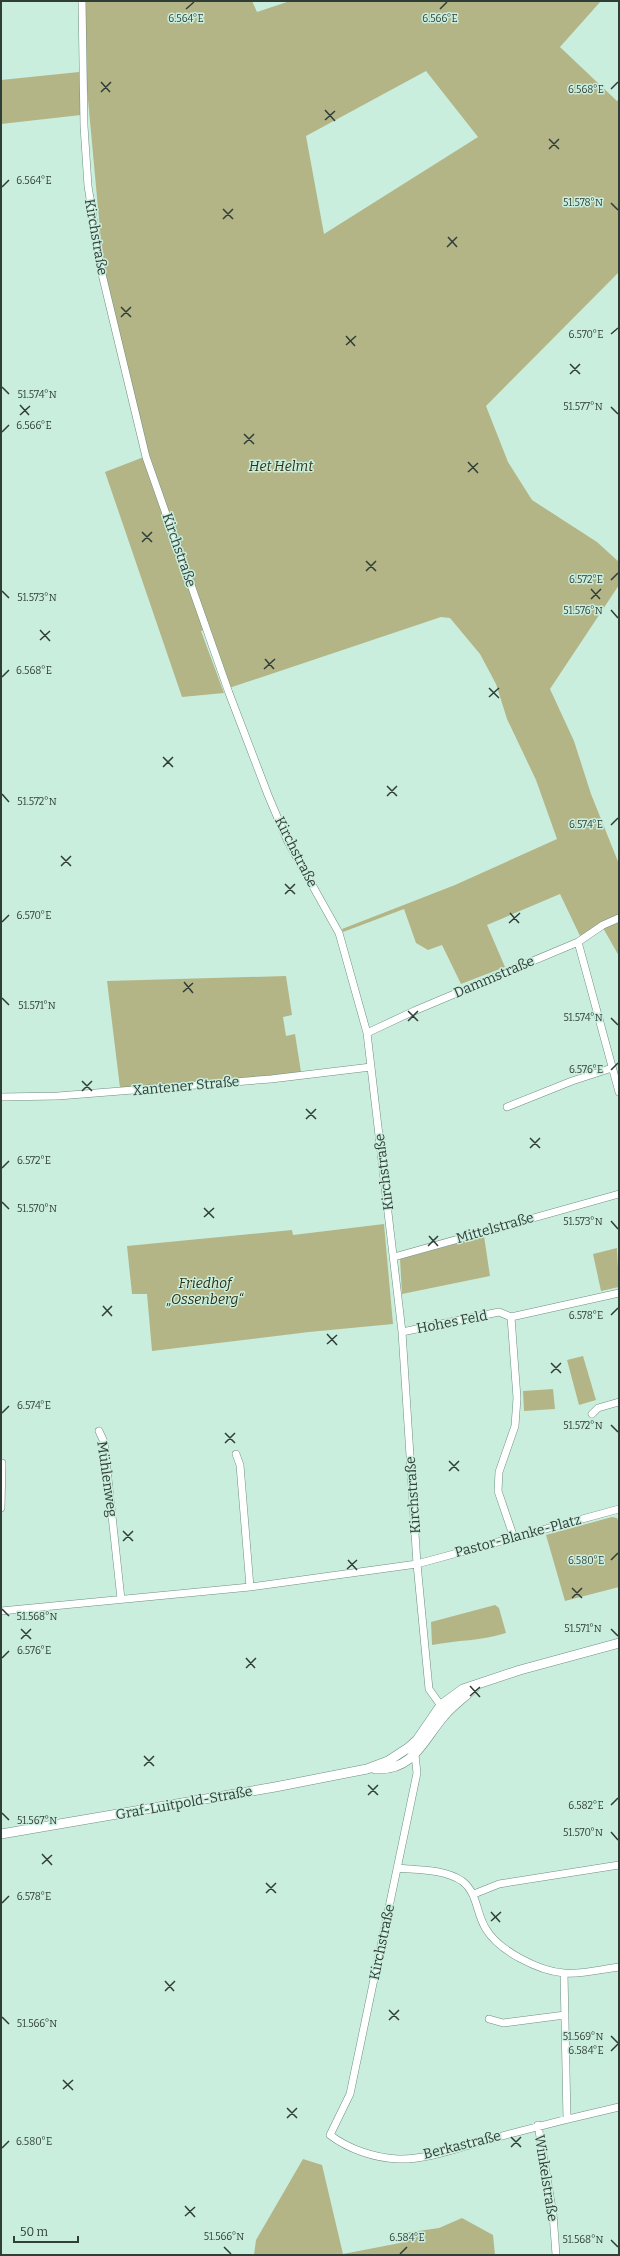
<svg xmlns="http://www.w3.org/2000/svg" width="620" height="2256" font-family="Bitter,serif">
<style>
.green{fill:#b4b586;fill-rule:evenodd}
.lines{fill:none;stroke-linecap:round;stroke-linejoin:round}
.minor-casing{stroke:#6d8f81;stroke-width:8}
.tertiary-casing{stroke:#6d8f81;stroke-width:10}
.minor{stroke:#fff;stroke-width:7}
.tertiary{stroke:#fff;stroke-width:9}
.ticks{fill:none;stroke:#303e38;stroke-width:1.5}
.labels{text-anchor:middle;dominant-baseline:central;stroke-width:3;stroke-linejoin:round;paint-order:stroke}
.street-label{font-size:14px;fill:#303e38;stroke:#caeede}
.park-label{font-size:14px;font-style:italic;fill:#303113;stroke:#caeede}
.ticks-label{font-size:10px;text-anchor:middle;fill:#303e38;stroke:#caeede;stroke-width:3;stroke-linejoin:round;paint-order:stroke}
</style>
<rect width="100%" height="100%" fill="#caeede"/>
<path class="green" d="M 86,1 L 252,1 L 257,12 L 290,1 L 601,1 L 560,47 L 617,101 L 619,99 L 619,272 L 486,406 L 508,462 L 532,500 L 597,542 L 619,562 L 619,585 L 550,689 L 574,741 L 591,794 L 619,864 L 619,916 L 580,936 L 560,894 L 487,925 L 505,967 L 461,984 L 442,945 L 428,950 L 416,943 L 404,909 L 343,932 L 342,929 L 455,885 L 557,839 L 536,780 L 507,719 L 496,684 L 480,654 L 450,618 L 441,617 L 229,688 L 207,629 L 201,631 L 224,693 L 182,697 L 105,472 L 149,455 L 104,273 L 86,78 ZM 426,71 L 478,137 L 324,234 L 306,136 Z
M 79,72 L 81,115 L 1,124 L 1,80 Z
M 619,921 L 619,956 L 603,928 Z
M 286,976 L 292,1015 L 283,1017 L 286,1036 L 295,1034 L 301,1072 L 188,1084 L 120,1088 L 107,981 Z
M 384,1224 L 393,1324 L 309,1332 L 152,1351 L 147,1294 L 132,1294 L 127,1246 L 292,1230 L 293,1235 Z
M 484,1236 L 490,1276 L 402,1294 L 400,1259 Z
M 617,1248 L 619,1287 L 601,1291 L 593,1254 Z
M 583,1356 L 596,1400 L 579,1405 L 567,1360 Z
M 553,1389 L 555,1409 L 524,1411 L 523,1391 Z
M 612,1517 L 617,1518 L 619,1523 L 619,1587 L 565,1601 L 546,1535 Z
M 495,1605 L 499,1608 L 506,1633 C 482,1641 457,1640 432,1645 L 431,1622 Z
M 303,2159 L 322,2165 L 343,2254 L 405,2242 L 404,2233 L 439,2228 L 462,2218 L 493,2235 L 495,2255 L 254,2255 L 256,2240 Z"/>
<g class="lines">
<g class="minor-casing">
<path id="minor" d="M 82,1 L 84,126 L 88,186 L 102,274 L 146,457 L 229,693 L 268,795 L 287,840 L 339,933 L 367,1033 L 402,1332 L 417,1564 L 429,1689 L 444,1710
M 578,942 L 619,1092
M 367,1033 L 414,1011 L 578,942 L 603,925 L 619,918
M 1,1097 L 58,1096 L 271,1079 L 371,1067
M 507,1107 L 572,1081 L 612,1068
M 394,1257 L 619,1194
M 511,1317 L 517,1398 L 515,1426 L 499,1472 L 498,1491 L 514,1538
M 402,1332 L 499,1312 L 511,1317 L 619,1293
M 592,1414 L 598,1408 L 619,1402
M 99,1431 L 104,1442 L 121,1599
M 236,1454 L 240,1465 L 250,1587
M 1,1508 L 2,1463
M 1,1611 L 250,1587 L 417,1564 L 619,1509
M 411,1751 L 415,1755 L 417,1773 L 350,2094 L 330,2135 C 348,2149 375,2158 398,2159 C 428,2160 459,2147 487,2140 C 531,2128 575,2117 619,2107
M 397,1868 C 418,1870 444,1869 462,1881 C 478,1893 476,1914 486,1929 C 499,1951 539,1971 564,1973 C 581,1975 602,1969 619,1967
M 474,1894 L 499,1884 L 619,1865
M 564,1973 L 567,2119
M 489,2019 L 503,2023 L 565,2015
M 538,2125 L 553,2214 L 556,2255"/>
</g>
<g class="tertiary-casing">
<path id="tertiary" d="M 375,1769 C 414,1771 423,1740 444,1716 C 453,1705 465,1697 475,1687
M 1,1834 L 275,1787 L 367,1769 L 388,1761 L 408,1748 L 417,1740 L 441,1705 L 463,1689 L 520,1670 L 619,1643"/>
</g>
<use href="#minor" class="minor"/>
<use href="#tertiary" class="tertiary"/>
</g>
<path class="ticks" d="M 186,9 L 194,2M 440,9 L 447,2M 101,82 L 110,92M 611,89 L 618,82M 101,92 L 111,82M 325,110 L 335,121M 325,120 L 335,111M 549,139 L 559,149M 549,149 L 559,139M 2,187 L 9,180M 611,203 L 618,210M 223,209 L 233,219M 223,219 L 233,209M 448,237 L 457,247M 447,247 L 457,237M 121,307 L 131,317M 121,317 L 131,307M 611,334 L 618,328M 346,336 L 355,346M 346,345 L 356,336M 570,364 L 580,374M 570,374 L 580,364M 2,387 L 9,394M 20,405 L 29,415M 611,407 L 618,414M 20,415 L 30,406M 2,432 L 9,425M 244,434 L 254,444M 244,444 L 254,434M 468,462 L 478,473M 468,472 L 478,463M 142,532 L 152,542M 142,542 L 152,532M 366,561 L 376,571M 366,571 L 376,561M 611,580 L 618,573M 591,589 L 600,599M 2,591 L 9,598M 591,599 L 601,589M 611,610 L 618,618M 40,630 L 50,641M 40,640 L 50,631M 265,659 L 274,669M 264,669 L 275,659M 2,677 L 9,670M 489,688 L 499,698M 489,697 L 499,688M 163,757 L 173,767M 163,767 L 173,757M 387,786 L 397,796M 2,794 L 9,802M 387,796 L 397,786M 611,825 L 618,818M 61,856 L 71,866M 61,866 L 71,856M 285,884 L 295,894M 285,894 L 295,884M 510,913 L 519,923M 2,922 L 9,915M 509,923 L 520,913M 184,982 L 193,993M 183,992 L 193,983M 2,998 L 9,1005M 408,1011 L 418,1021M 611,1018 L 618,1025M 408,1021 L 418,1011M 611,1070 L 618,1063M 82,1081 L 92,1091M 82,1091 L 92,1081M 306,1109 L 316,1119M 306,1119 L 316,1109M 530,1138 L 540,1148M 530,1148 L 540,1138M 2,1168 L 9,1161M 2,1202 L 9,1209M 204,1208 L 214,1218M 204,1217 L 214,1208M 611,1221 L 618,1229M 429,1236 L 438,1246M 428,1246 L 438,1236M 103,1306 L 112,1316M 611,1315 L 618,1308M 102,1316 L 112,1306M 327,1334 L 337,1345M 327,1344 L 337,1335M 551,1363 L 561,1373M 551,1373 L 561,1363M 2,1413 L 9,1406M 611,1425 L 618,1432M 225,1433 L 235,1443M 225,1443 L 235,1433M 449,1461 L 459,1471M 449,1471 L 459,1461M 123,1531 L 133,1541M 123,1541 L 133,1531M 348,1560 L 357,1570M 611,1560 L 618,1553M 347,1569 L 357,1560M 572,1588 L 582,1598M 572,1598 L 582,1588M 2,1609 L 9,1616M 21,1629 L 31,1639M 611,1629 L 618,1636M 21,1639 L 31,1629M 2,1658 L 9,1651M 246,1658 L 255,1668M 246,1668 L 256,1658M 470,1686 L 480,1697M 470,1696 L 480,1687M 144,1756 L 154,1766M 144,1766 L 154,1756M 368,1785 L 378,1795M 368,1795 L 378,1785M 611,1805 L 618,1798M 2,1813 L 9,1820M 611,1832 L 618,1840M 42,1854 L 52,1865M 42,1864 L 52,1855M 266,1883 L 276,1893M 266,1893 L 276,1883M 2,1903 L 9,1896M 491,1912 L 500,1922M 491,1921 L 501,1912M 165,1981 L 174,1991M 165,1991 L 175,1981M 389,2010 L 399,2020M 2,2017 L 9,2024M 389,2020 L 399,2010M 611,2036 L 618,2043M 611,2051 L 618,2044M 63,2080 L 73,2090M 63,2089 L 73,2080M 287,2108 L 297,2118M 287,2118 L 297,2108M 511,2137 L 521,2147M 511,2147 L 521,2137M 2,2148 L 9,2141M 185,2206 L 195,2217M 185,2216 L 195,2207M 611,2240 L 618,2247M 224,2247 L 231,2254M 400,2254 L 407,2247"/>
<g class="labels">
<g class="street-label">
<text transform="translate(96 237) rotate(80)">Kirchstraße</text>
<text transform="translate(179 550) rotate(71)">Kirchstraße</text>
<text transform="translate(296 852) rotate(63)">Kirchstraße</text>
<text transform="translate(494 977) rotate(-23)">Dammstraße</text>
<text transform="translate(186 1086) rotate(-5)">Xantener Straße</text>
<text transform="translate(384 1172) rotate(-97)">Kirchstraße</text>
<text transform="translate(495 1228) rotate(-16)">Mittelstraße</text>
<text transform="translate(452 1322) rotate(-11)">Hohes Feld</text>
<text transform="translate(107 1479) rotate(82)">Mühlenweg</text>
<text transform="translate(413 1495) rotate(-94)">Kirchstraße</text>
<text transform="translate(518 1536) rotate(-15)">Pastor-Blanke-Platz</text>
<text transform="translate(184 1803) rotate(-10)">Graf-Luitpold-Straße</text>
<text transform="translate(382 1942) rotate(-78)">Kirchstraße</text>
<text transform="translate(462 2145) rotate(-14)">Berkastraße</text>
<text transform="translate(546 2178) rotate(81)">Winkelstraße</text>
</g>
<g class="park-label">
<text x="281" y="466">Het Helmt</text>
<text x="205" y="1283">Friedhof<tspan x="205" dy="16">„Ossenberg“</tspan></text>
</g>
</g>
<g class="ticks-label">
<text x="186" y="22">6.564°E</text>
<text x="440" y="22">6.566°E</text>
<text x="586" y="93">6.568°E</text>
<text x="34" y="184">6.564°E</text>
<text x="583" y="206">51.578°N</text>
<text x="586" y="338">6.570°E</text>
<text x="37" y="398">51.574°N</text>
<text x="583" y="410">51.577°N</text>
<text x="34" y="429">6.566°E</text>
<text x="586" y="583">6.572°E</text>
<text x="37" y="601">51.573°N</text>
<text x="583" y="614">51.576°N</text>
<text x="34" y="674">6.568°E</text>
<text x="37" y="805">51.572°N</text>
<text x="586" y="828">6.574°E</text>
<text x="34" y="919">6.570°E</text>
<text x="37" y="1009">51.571°N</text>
<text x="583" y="1021">51.574°N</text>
<text x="586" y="1073">6.576°E</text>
<text x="34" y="1164">6.572°E</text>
<text x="37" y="1212">51.570°N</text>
<text x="583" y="1225">51.573°N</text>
<text x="586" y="1319">6.578°E</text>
<text x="34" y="1409">6.574°E</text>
<text x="583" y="1429">51.572°N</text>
<text x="586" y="1564">6.580°E</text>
<text x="37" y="1620">51.568°N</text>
<text x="583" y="1632">51.571°N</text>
<text x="34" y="1654">6.576°E</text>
<text x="586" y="1809">6.582°E</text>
<text x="37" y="1824">51.567°N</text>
<text x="583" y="1836">51.570°N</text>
<text x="34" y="1900">6.578°E</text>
<text x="37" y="2027">51.566°N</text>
<text x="583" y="2040">51.569°N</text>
<text x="586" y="2054">6.584°E</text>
<text x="34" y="2145">6.580°E</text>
<text x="224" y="2240">51.566°N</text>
<text x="407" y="2241">6.584°E</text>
<text x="583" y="2243">51.568°N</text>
</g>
<rect width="620" height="2256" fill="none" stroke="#303e38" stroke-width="4"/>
<path d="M14 2236v6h64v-6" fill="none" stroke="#303e38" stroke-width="2"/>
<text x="20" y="2236" font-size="12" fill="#303e38" stroke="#caeede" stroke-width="3" paint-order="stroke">50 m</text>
</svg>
